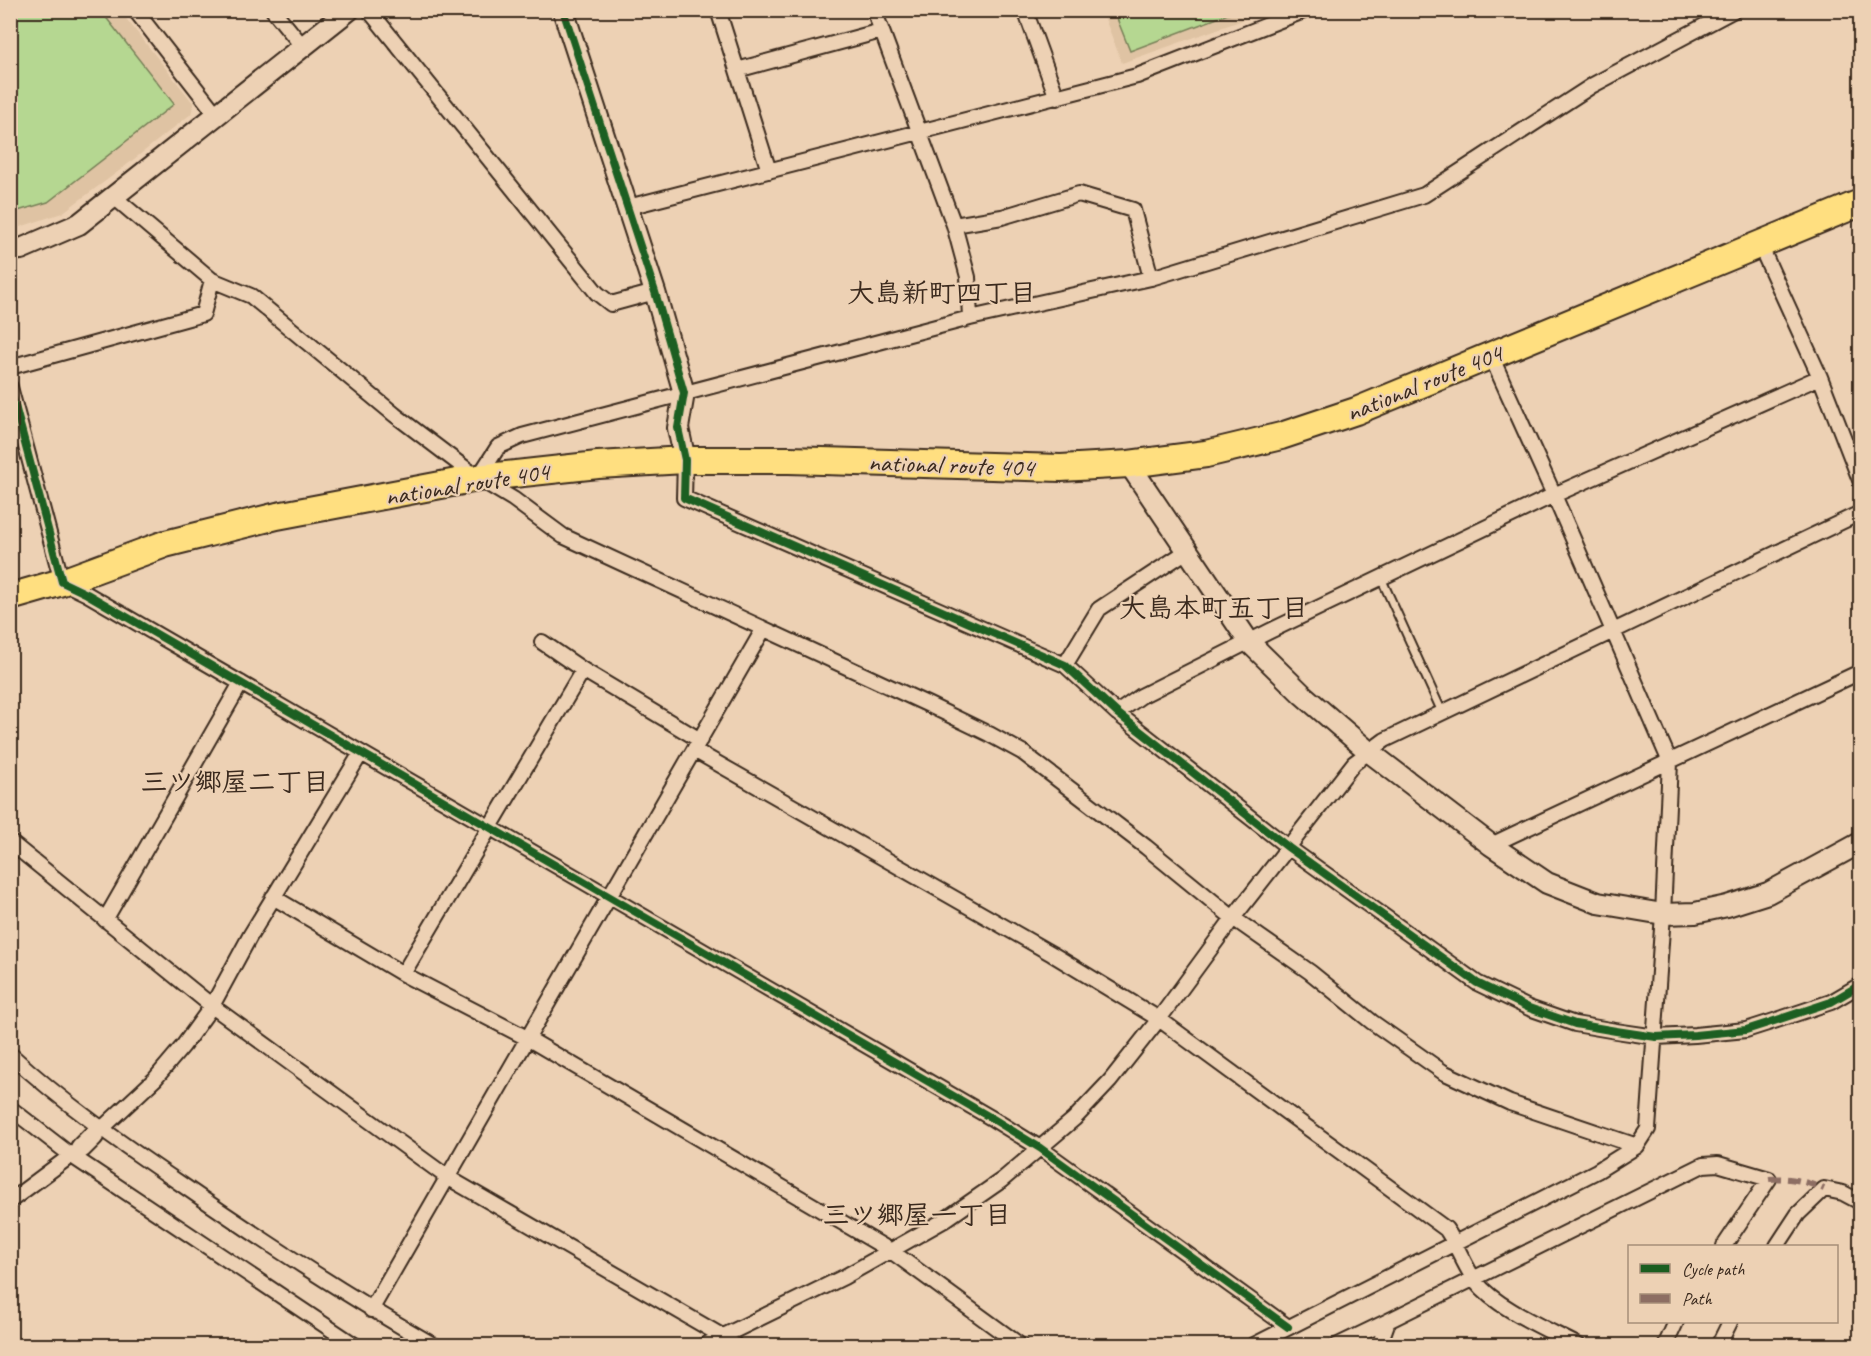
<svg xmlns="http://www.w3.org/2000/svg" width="1871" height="1356" font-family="Caveat,'Klee One',sans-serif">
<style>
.built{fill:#dfc3a3}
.green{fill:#b5d791;stroke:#788058;stroke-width:1.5}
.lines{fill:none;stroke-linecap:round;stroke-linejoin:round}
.lane-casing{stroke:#3b2a1e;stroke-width:11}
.street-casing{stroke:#3b2a1e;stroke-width:18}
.secondary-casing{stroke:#3b2a1e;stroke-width:24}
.highway-casing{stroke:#3b2a1e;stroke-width:30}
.lane{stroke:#edd1b4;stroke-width:7}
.street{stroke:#edd1b4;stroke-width:14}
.secondary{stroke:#edd1b4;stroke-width:20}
.highway{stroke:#ffdf80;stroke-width:26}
.quiet{stroke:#8d6e63;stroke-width:6;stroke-dasharray:12 6;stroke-linecap:butt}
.cycleway-casing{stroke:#edd1b4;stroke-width:11}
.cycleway{stroke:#1b5e20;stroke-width:8}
.labels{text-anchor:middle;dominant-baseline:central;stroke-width:4.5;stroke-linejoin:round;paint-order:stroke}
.street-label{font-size:26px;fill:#3b2a1e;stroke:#edd1b4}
.neighbourhood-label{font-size:27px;font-weight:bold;fill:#3b2a1e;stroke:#edd1b4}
</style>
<rect width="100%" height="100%" fill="#edd1b4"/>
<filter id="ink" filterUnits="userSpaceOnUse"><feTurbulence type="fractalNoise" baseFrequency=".0167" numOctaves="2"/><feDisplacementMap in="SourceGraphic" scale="12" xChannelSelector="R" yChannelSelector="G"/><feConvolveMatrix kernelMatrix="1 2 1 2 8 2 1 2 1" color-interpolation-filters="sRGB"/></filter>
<g filter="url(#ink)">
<path class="built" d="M 11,11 L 120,11 L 194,104 L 191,114 L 119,171 L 62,213 L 11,230 Z
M 1102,11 L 1268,11 L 1122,63 Z"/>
<path class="green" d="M 11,10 L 101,11 L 174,104 L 48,202 L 11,213 Z
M 1114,11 L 1236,11 L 1130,51 Z"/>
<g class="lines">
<g class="lane-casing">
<path id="lane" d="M 1381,578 L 1442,712"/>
</g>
<g class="street-casing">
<path id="street" d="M 135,10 L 216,114
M 273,10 L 303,47
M 369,10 L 597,293 L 611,304 L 655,292
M 718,10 L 769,171
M 874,10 L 954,225 L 968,277 L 970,318
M 1025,10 L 1057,98
M 737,70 L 881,31
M 114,197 L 212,280 L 251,296 L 395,415 L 478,478 L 513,499 L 563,536 L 929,705 L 989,734 L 1022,752 L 1146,847 L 1233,918 L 1310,972 L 1372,1022 L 1443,1072 L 1510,1103 L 1637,1146
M 628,207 L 1137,76 L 1306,10
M 954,225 L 1002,217 L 1079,194 L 1133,210 L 1151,278
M 1760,245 L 1820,377 L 1860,480
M 10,367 L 203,314 L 212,280
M 10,387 L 62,582 L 87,594 L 993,1119 L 1040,1148 L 1288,1327
M 685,460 L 684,498 L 1065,665 L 1117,713 L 1289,848 L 1477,983 L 1529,1008 L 1575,1024 L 1616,1031 L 1656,1037 L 1695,1035 L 1746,1030 L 1771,1022 L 1831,1002 L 1860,985
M 478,478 L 498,447 L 522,436 L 970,318 L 1151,278 L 1424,195 L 1593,85 L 1734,10
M 542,642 L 583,670 L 700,740
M 1065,665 L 1099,609 L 1187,551
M 1117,713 L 1141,696 L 1270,631 L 1554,495 L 1820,377
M 694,750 L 1052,954 L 1159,1019 L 1446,1229 C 1458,1246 1464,1266 1476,1282 C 1496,1308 1549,1330 1579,1346
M 10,842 L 212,1006 L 447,1177 L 722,1336 L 736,1346
M 1491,845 L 1860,672
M 273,897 L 403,974 L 527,1038 L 891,1251 L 1021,1346
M 105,920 L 241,683
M 403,974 L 583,670
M 10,1054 C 63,1103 122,1144 181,1184 C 263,1241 347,1296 435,1346
M 10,1108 L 72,1156 L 356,1346
M 95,1135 L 155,1079 L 183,1046 L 212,1006 L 250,936 L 361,753
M 10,1201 L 77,1151
M 1777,1246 L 1798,1214 L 1824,1189 L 1843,1193 L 1860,1202
M 371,1310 L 763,630
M 703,1346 L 844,1277 L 943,1221 L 1002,1180 L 1074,1119 L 1110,1081 L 1159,1019 L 1233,918 L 1354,763 L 1385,740 L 1860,513
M 1252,1346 L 1597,1171 L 1637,1146 L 1648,1129 L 1663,914 L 1670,762 L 1554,495 L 1491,356
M 1336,1346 L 1388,1321
M 1379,1346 L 1388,1321 L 1703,1165 L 1718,1164 L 1769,1179 L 1724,1246
M 1665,1346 L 1676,1322
M 1718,1346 L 1730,1322"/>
</g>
<g class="secondary-casing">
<path id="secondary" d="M 563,10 L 655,292 L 684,393 L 678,428 L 685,460
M 10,250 L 21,249 L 79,224 L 349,10
M 1129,464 L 1249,642 L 1303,695 L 1368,751 L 1491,845 L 1547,883 L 1598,903 L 1663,914 L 1695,913 L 1727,906 L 1768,893 L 1860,843
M 81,1148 L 93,1136"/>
</g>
<g class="highway-casing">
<path id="highway" d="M 10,597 L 62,582 L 165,544 L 277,516 L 478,478 L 598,465 L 685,460 L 789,460 L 1061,468 L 1129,464 L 1206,454 L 1281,436 L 1356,411 L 1860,203"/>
</g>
<use href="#lane" class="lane"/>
<use href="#street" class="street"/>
<use href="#secondary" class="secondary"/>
<use href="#highway" class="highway"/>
<path class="quiet" d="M 1769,1179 C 1788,1177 1806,1181 1824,1189"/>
<g class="cycleway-casing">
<path id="cycleway" d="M 563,10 L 655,292 L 684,393 L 678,428 L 685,460 L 684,498 L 1065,665 L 1117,713 L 1289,848 L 1477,983 L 1529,1008 L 1575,1024 L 1616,1031 L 1656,1037 L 1695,1035 L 1746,1030 L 1771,1022 L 1831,1002 L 1860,985
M 10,387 L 62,582 L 87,594 L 993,1119 L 1040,1148 L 1288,1327"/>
</g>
<use href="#cycleway" class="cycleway"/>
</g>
</g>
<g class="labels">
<g class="street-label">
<text transform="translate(1424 383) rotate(-22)">national route 404</text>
<text transform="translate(951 465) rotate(2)">national route 404</text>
<text transform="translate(467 484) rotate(-9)">national route 404</text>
</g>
<g class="neighbourhood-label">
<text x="942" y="293">大島新町四丁目</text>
<text x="1214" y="608">大島本町五丁目</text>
<text x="235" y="782">三ツ郷屋二丁目</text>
<text x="917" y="1215">三ツ郷屋一丁目</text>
</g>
</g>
<rect width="1871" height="1356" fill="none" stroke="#edd1b4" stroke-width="36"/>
<rect x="18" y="18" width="1835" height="1320" fill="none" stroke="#3b2a1e" stroke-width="2" filter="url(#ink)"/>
<rect x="1628" y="1245" width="210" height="78" fill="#edd1b4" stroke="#a68e78" stroke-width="1.5"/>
<rect x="1640" y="1264" width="30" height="9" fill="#1b5e20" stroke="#a68e78" stroke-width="1.5"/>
<text x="1682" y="1275" font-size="18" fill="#3b2a1e">Cycle path</text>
<rect x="1640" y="1294" width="30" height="9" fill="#8d6e63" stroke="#a68e78" stroke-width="1.5"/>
<text x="1682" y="1305" font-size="18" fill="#3b2a1e">Path</text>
</svg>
